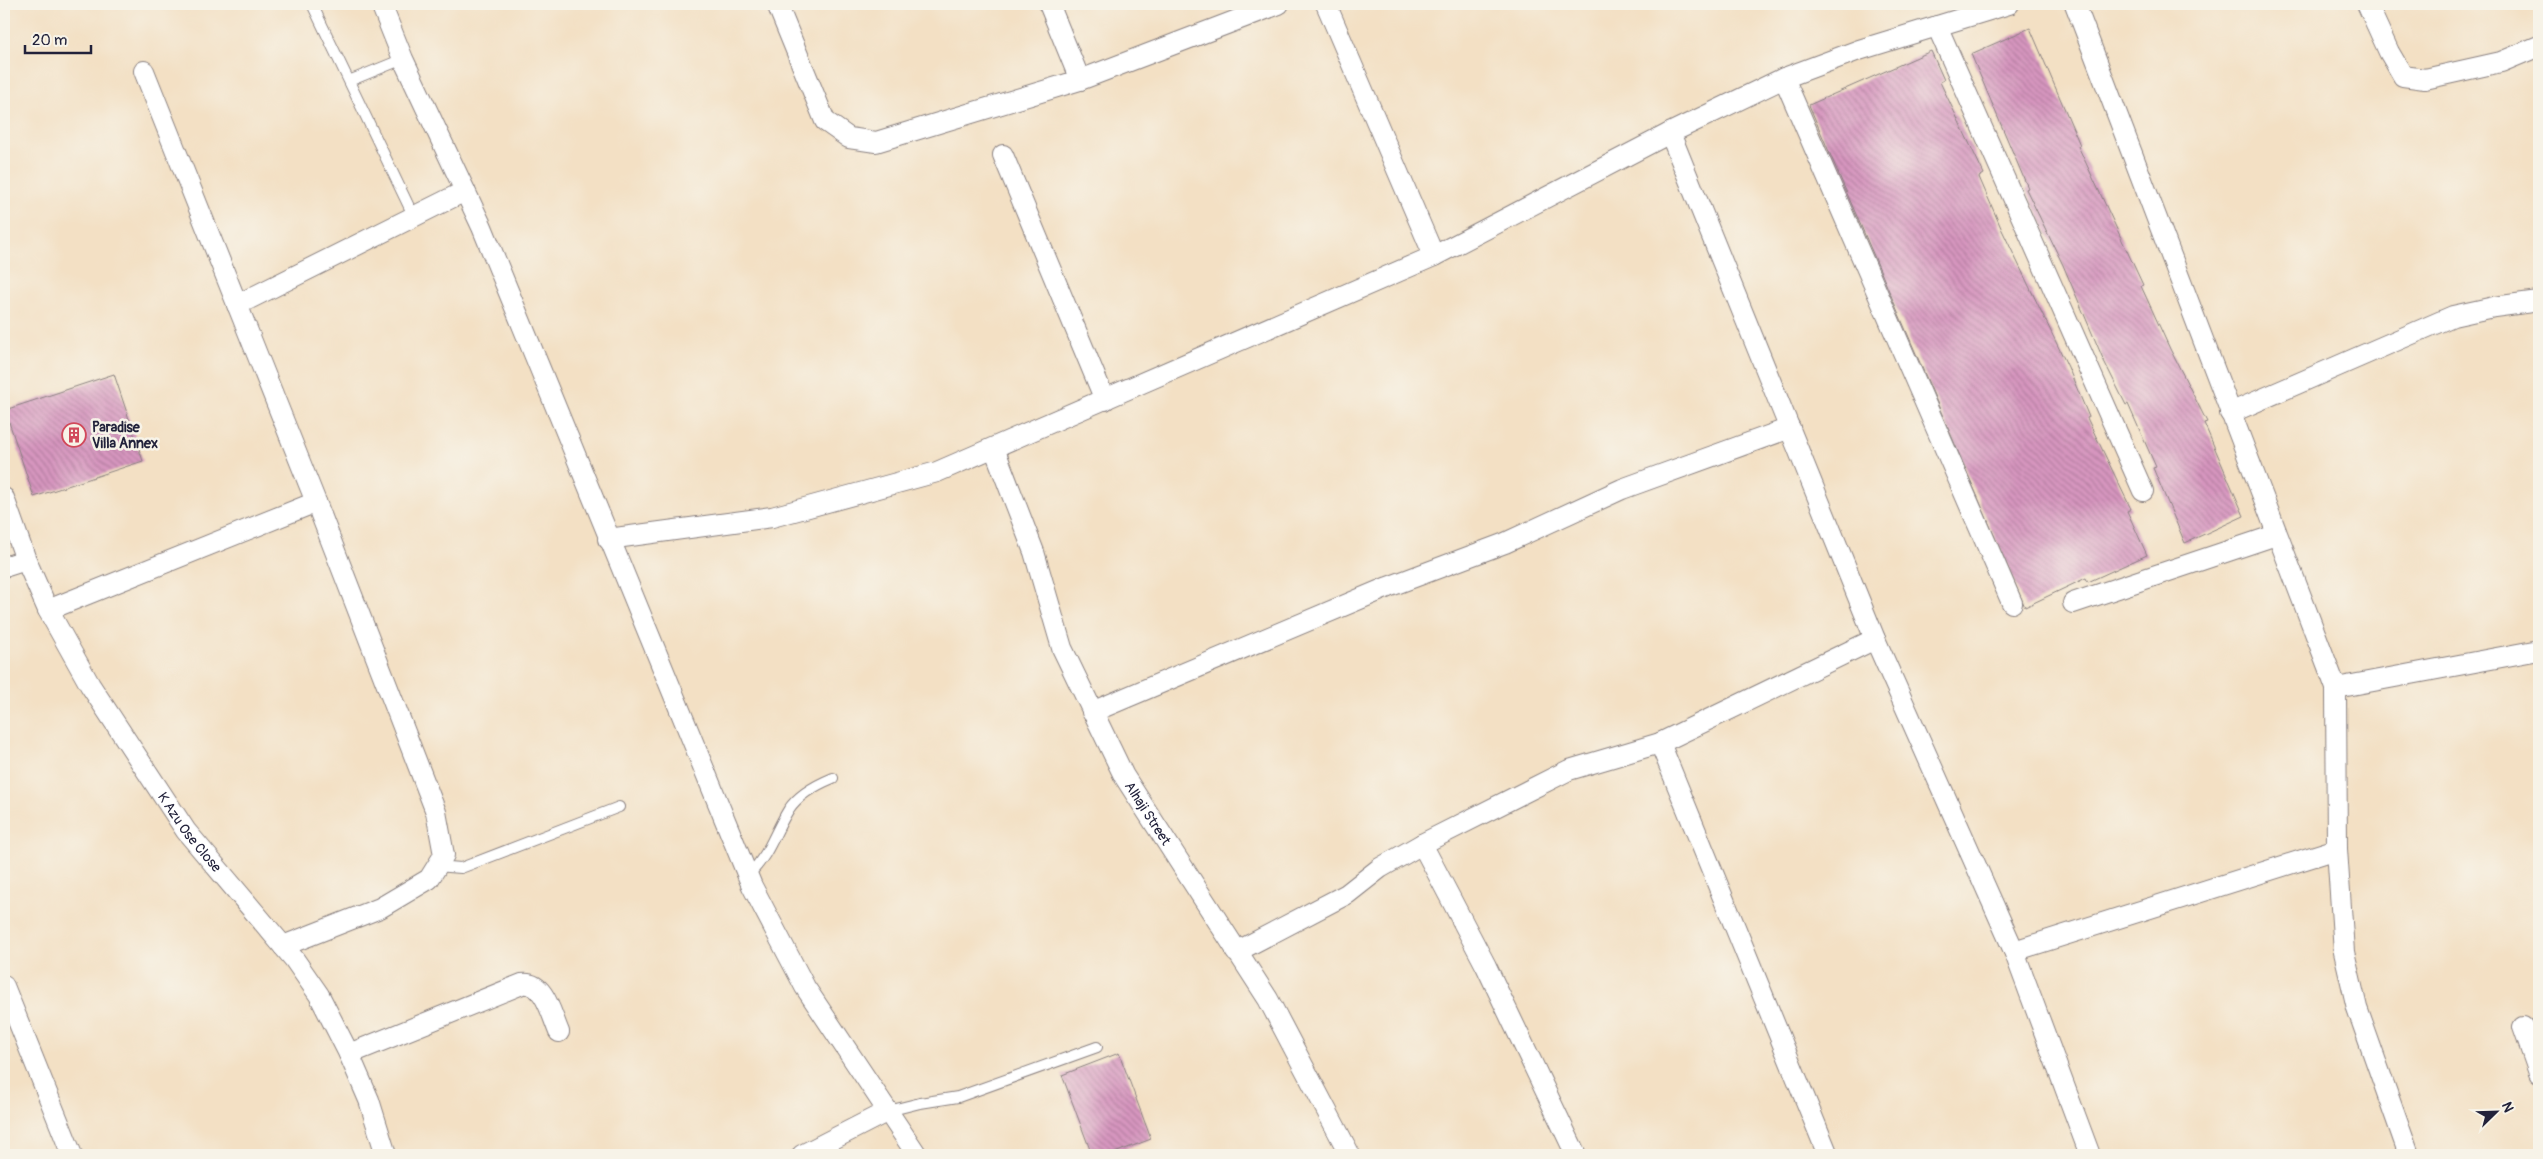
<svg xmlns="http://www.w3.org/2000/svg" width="2543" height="1159" font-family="Pangolin,sans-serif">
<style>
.building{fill:url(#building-back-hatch)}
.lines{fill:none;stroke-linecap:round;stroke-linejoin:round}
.lane-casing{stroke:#8a8180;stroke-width:12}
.street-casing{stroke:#8a8180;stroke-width:22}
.lane{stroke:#fff;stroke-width:10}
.street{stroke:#fff;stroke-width:20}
.labels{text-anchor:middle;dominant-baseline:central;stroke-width:5;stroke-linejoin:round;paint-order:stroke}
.poi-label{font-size:14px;font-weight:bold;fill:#22223b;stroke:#f7f3e8;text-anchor:start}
.street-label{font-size:14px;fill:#22223b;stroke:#f7f3e8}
</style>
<defs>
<pattern id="building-back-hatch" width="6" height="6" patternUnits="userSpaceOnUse" patternTransform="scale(1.25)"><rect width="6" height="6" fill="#d796bf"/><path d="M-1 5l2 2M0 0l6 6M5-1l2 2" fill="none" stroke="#ae7a9c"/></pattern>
</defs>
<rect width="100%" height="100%" fill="#f7f3e8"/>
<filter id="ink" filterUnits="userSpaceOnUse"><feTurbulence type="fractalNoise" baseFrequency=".02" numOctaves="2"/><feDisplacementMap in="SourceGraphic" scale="10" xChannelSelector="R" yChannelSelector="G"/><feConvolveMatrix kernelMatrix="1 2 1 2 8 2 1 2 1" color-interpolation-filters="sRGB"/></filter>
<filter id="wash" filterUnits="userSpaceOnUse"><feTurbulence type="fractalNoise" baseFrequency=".0096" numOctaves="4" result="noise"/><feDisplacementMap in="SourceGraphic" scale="20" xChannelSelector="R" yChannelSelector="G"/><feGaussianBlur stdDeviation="1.12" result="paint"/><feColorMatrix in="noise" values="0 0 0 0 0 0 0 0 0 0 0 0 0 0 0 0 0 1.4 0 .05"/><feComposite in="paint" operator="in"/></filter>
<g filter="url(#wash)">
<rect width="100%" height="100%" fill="#f3e0c4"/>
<g id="blocks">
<path class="building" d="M 2030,28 L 2080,145 L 2078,146 L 2143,285 L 2141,286 L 2170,349 L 2207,422 L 2204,423 L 2244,516 L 2185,543 L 2153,468 L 2156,467 L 2128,404 L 2126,405 L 2104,361 L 2063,265 L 2026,189 L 2028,188 L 1971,54 Z
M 1931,51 L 1944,80 L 1940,82 L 1984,174 L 1979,177 L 2002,230 L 2068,367 L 2089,417 L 2087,418 L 2131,509 L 2127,511 L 2147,555 L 2088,582 L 2086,578 L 2025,607 L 1809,105 Z
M 114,374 L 143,461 L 34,497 L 5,410 Z
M 1119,1053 L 1151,1139 L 1109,1155 L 1092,1155 L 1062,1075 Z"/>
</g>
</g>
<g filter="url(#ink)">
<use href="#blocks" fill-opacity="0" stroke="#8a8180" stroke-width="1"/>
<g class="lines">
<g class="lane-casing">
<path id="lane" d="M 312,4 L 414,217
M 349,81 L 403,59
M 437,866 L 461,868 L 619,807
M 748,876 C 771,852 773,835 789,809 C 799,794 816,785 833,778
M 888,1111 L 920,1103 L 958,1097 L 1097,1047"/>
</g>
<g class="street-casing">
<g id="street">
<path d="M 381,4 L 403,59 L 482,227 L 752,886 L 805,987 L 917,1155"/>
<path d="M 777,4 L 825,121 L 849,138 L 876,142 L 1080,80 L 1279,4"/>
<path d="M 1049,4 L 1080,80"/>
<path d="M 1326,4 L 1434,256"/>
<path d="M 2075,4 L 2336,688 L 2337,849 L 2344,952 L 2357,1008 L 2409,1155"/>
<path d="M 2367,4 L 2389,52 L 2403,76 L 2425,79 L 2501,62 L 2539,46"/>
<path d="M 1937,26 L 2143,491"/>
<path d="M 144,71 L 316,502 L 436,812 L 444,855 L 429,879 L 380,908 L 283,946"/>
<path d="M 1784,78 L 2012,603"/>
<path d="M 1670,133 L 1875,639 L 2014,951 L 2090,1155"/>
<path d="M 1003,155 L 1105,400"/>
<path d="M 237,305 L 465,191"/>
<path d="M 2230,413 L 2453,316 L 2494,307 L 2539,301"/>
<path id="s1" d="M 994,448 L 1034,552 L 1062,648 L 1124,776 L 1268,999 L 1350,1155"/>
<path id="s2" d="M 4,498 L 26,560 L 48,610 L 90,685 L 186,831 L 294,959 L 319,995 L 349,1054 L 369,1100 L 386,1155"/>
<path d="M 608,539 L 772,517 L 937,472 L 1434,256 L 1670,133 L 1784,78 L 1859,50 L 2009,4"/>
<path d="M 4,567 L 26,560"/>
<path d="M 2073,603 L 2276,535"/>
<path d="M 48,610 L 316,502"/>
<path d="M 2336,688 L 2539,650"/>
<path d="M 1092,712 L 1388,587 L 1505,543 L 1622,489 L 1790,428"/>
<path d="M 1660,743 L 1828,1155"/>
<path d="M 1422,844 L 1486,966 L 1576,1155"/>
<path d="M 2014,951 L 2337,849"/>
<path d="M 1236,952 L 1347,894 L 1380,868 L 1422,844 L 1569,770 L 1660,743 L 1875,639"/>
<path d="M 4,986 L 72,1155"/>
<path d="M 2523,1027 L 2539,1073"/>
<path d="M 349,1054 L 522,984 C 545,981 551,1014 559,1032"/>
<path d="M 802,1155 L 888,1111"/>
</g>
</g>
<use href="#lane" class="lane"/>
<use href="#street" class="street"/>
</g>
</g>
<defs>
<g id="building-ring" transform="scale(1.25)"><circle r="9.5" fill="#f7f3e8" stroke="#d1495b" stroke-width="1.5"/><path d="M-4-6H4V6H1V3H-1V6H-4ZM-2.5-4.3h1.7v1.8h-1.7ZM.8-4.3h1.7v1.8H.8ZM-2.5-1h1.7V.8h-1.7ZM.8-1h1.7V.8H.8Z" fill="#d1495b"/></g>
</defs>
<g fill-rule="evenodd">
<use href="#building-ring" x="74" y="435"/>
</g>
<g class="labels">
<g class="poi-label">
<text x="92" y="427">Paradise<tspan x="92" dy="16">Villa Annex</tspan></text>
</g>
<g class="street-label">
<text stroke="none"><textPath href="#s1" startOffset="398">Alhaji Street</textPath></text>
<text stroke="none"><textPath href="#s2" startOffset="384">K Azu Ose Close</textPath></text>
</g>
</g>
<rect width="2543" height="1159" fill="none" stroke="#f7f3e8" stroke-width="20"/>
<g transform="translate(2496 1112) rotate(67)" stroke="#f7f3e8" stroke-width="4" paint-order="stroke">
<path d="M0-4L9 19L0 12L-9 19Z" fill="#22223b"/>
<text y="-8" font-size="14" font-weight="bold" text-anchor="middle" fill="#22223b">N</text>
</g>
<path d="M25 45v8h66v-8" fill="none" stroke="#22223b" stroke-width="2.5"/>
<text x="32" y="45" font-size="15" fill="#22223b" stroke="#f7f3e8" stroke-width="4" paint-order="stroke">20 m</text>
</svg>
